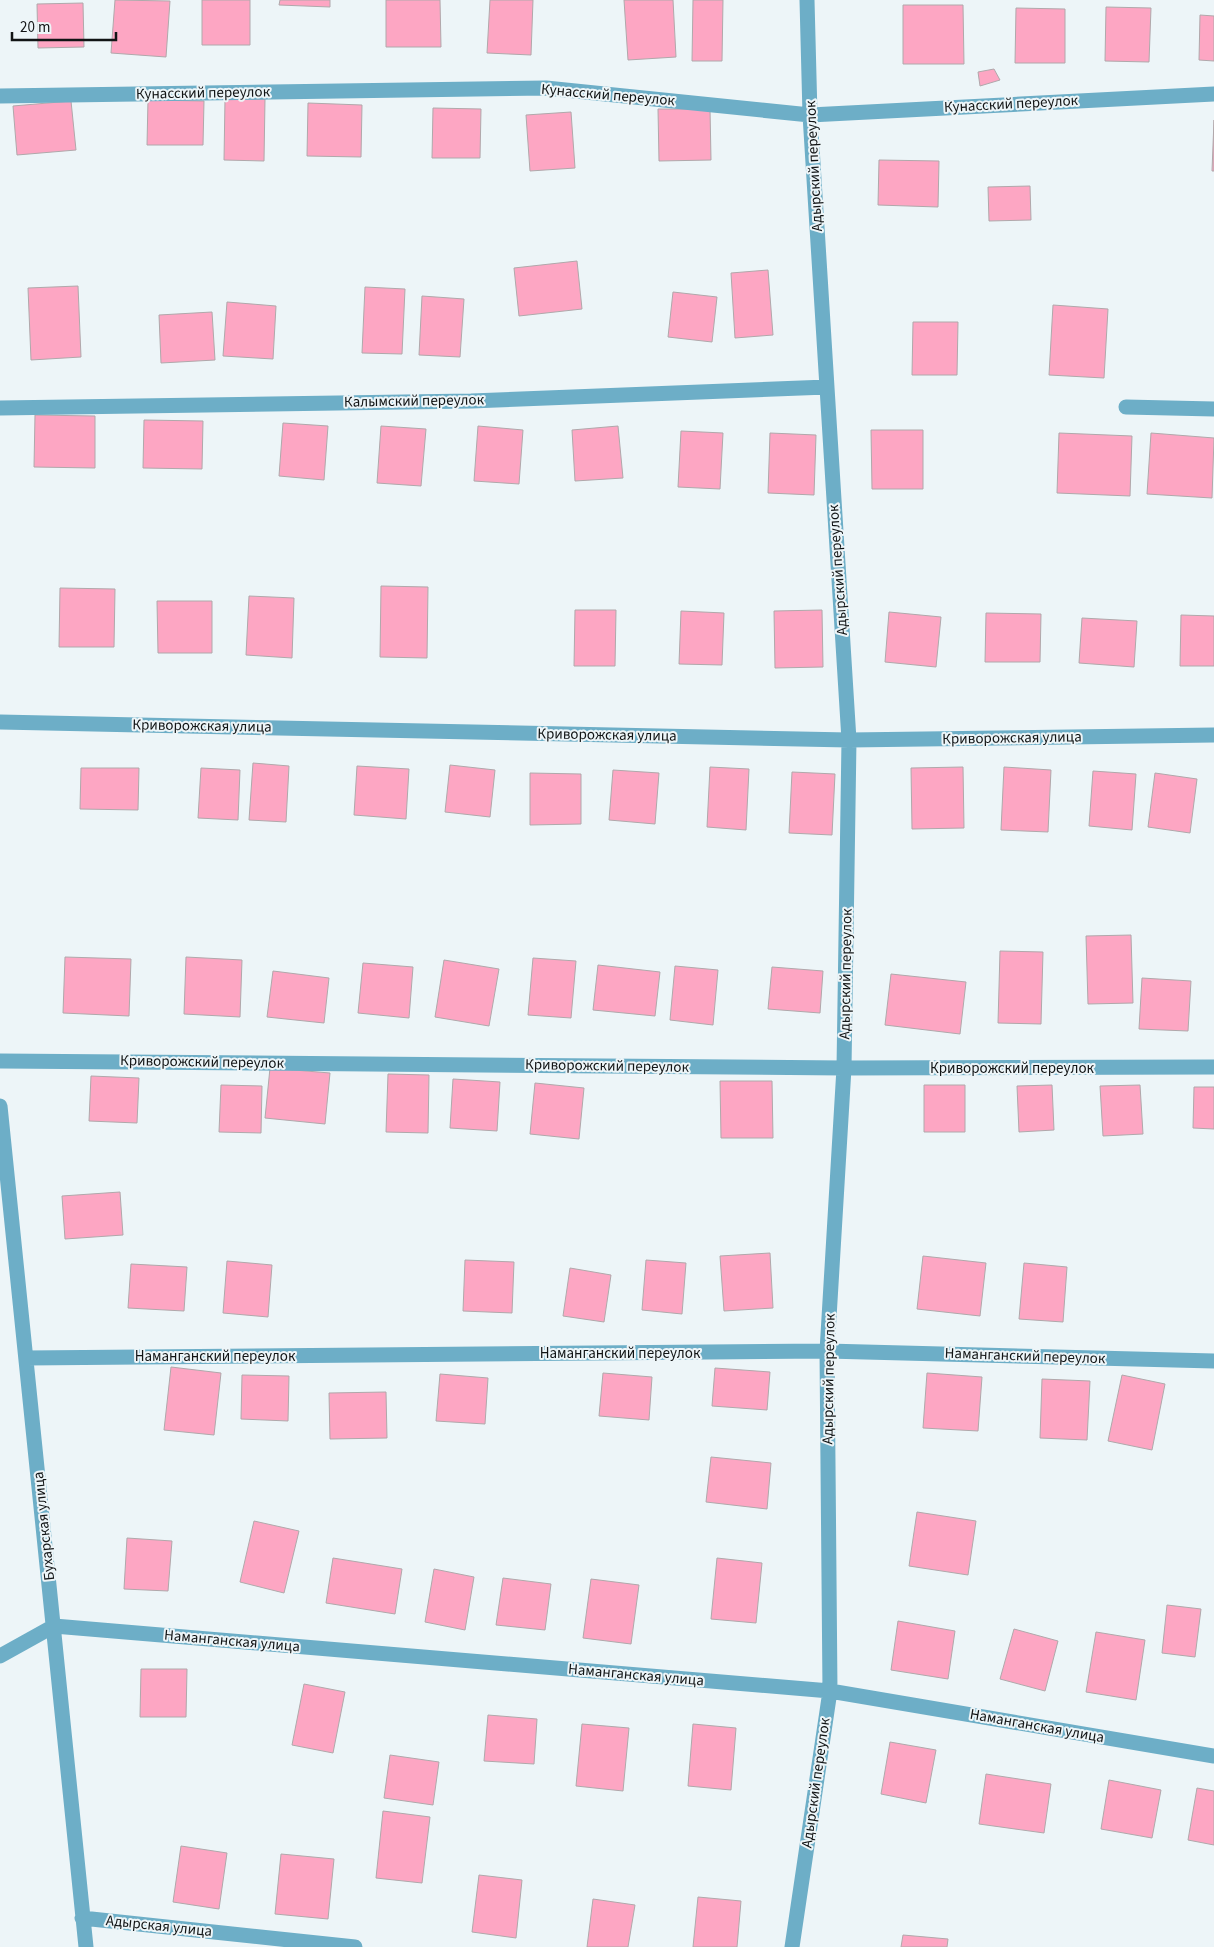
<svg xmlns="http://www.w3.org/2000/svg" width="1214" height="1947" font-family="'Source Sans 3',sans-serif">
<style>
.building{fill:#fda6c3;stroke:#b0a8ab}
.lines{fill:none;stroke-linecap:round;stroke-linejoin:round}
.street{stroke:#6daec7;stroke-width:15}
.labels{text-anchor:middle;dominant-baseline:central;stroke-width:4;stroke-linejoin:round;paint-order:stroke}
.street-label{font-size:15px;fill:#111415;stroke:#edf5f8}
</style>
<rect width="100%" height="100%" fill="#edf5f8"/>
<path class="building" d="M 115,0 L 170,1 L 166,57 L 111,53 Z
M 202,0 L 250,0 L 250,45 L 202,45 Z
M 280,0 L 330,0 L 330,7 L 279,5 Z
M 386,0 L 440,0 L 441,47 L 386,47 Z
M 490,0 L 533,0 L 531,55 L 487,53 Z
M 624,0 L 673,0 L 676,57 L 628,60 Z
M 693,0 L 723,0 L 722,61 L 692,61 Z
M 83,3 L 84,47 L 38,48 L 37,4 Z
M 903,5 L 963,5 L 964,64 L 903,64 Z
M 1106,7 L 1151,8 L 1149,62 L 1105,61 Z
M 1016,8 L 1065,9 L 1065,63 L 1015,63 Z
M 1200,15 L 1214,16 L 1214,61 L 1199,60 Z
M 994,69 L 1000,80 L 980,86 L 978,72 Z
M 225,99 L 265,99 L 264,161 L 224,160 Z
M 148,100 L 204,101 L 203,145 L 147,145 Z
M 71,101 L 76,150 L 17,155 L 13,106 Z
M 308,103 L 362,105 L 361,157 L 307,156 Z
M 433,108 L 481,109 L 480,158 L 432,158 Z
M 658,109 L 710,109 L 711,160 L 659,161 Z
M 571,112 L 575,168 L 530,171 L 526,115 Z
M 1214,120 L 1214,171 L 1212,171 Z
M 879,160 L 939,161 L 938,207 L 878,205 Z
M 1030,186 L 1031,220 L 989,221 L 988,187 Z
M 577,261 L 582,309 L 519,316 L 514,268 Z
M 768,270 L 773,335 L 735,338 L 731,273 Z
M 78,286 L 81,357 L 31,360 L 28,288 Z
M 365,287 L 405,289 L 402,354 L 362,353 Z
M 673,292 L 717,297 L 712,342 L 668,337 Z
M 422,296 L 464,299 L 460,357 L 419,355 Z
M 227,302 L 276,306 L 273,359 L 223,356 Z
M 1053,305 L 1108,309 L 1104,378 L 1049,375 Z
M 212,312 L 215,360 L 161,363 L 159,315 Z
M 913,322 L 958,322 L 957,375 L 912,375 Z
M 35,415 L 95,416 L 95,468 L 34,467 Z
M 144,420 L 203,421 L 202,469 L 143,468 Z
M 283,423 L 328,426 L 324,480 L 279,476 Z
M 381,426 L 426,429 L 421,486 L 377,483 Z
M 478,426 L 523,430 L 519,484 L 474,481 Z
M 618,426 L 623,478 L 575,481 L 572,430 Z
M 871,430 L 923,430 L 923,489 L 872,489 Z
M 681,431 L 723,433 L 720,489 L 678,487 Z
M 770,433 L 816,435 L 814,495 L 768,493 Z
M 1059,433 L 1132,436 L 1130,496 L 1057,493 Z
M 1151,433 L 1214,438 L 1212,498 L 1147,494 Z
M 381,586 L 428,587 L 427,658 L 380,657 Z
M 60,588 L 115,589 L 114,647 L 59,647 Z
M 249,596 L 294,598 L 292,658 L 246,655 Z
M 157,601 L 212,601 L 212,653 L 158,653 Z
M 575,610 L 616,610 L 615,666 L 574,666 Z
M 822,610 L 823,667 L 775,668 L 774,611 Z
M 681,611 L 724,613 L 722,665 L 679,664 Z
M 889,612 L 941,617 L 936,667 L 885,662 Z
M 986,613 L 1041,614 L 1040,662 L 985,662 Z
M 1181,615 L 1214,616 L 1214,666 L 1180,666 Z
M 1082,618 L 1137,621 L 1134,667 L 1079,663 Z
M 253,763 L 289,766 L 286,822 L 249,820 Z
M 450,765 L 495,770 L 490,817 L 445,812 Z
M 357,766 L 409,769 L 406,819 L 354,815 Z
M 710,767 L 749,769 L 746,830 L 707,827 Z
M 963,767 L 964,828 L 912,829 L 911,768 Z
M 1004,767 L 1051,770 L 1048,832 L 1001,830 Z
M 81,768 L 139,768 L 138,810 L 80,809 Z
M 201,768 L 240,770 L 238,820 L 198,818 Z
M 613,770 L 659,773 L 655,824 L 609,820 Z
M 1093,771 L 1136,774 L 1132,830 L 1089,826 Z
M 792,772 L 835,774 L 832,835 L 789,833 Z
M 530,773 L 581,774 L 581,824 L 530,825 Z
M 1155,773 L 1197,779 L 1190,833 L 1148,827 Z
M 1131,935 L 1133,1003 L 1088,1004 L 1086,936 Z
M 1000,951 L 1043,952 L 1041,1024 L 998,1023 Z
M 65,957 L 131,959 L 129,1016 L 63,1013 Z
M 186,957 L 242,960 L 240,1017 L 184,1014 Z
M 533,958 L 576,961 L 571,1018 L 528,1015 Z
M 444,960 L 499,969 L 489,1026 L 435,1017 Z
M 363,963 L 413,967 L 409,1018 L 358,1013 Z
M 598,965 L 660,972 L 655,1016 L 593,1010 Z
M 675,966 L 718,970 L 713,1025 L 670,1020 Z
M 772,967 L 823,971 L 820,1013 L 768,1009 Z
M 273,971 L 329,978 L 324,1023 L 267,1017 Z
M 891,974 L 966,982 L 960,1034 L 885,1025 Z
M 1142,978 L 1191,981 L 1188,1031 L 1139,1029 Z
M 270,1068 L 330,1073 L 325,1124 L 265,1118 Z
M 388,1074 L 429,1075 L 428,1133 L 386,1132 Z
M 91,1076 L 139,1078 L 137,1123 L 89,1121 Z
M 453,1079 L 500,1082 L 497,1131 L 450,1128 Z
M 720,1081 L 772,1081 L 773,1138 L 721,1138 Z
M 535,1083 L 584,1088 L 579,1139 L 530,1134 Z
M 221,1085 L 262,1086 L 261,1133 L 219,1132 Z
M 924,1085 L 965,1085 L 965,1132 L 924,1132 Z
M 1052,1085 L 1054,1130 L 1019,1132 L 1017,1086 Z
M 1140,1085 L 1143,1134 L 1103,1136 L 1100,1086 Z
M 1194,1087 L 1214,1087 L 1214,1129 L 1193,1128 Z
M 120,1192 L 123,1235 L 65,1239 L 62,1196 Z
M 770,1253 L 773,1308 L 724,1311 L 720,1256 Z
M 923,1256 L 986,1263 L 980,1316 L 917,1309 Z
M 465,1260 L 514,1262 L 512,1313 L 463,1311 Z
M 646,1260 L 686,1263 L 682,1314 L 642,1310 Z
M 227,1261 L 272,1265 L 268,1317 L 223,1313 Z
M 1024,1263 L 1067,1267 L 1063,1322 L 1019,1319 Z
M 131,1264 L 187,1267 L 184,1311 L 128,1308 Z
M 570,1268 L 611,1275 L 604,1322 L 563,1316 Z
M 171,1367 L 221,1373 L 214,1435 L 164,1430 Z
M 715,1368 L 770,1372 L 767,1410 L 712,1406 Z
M 603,1373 L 652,1377 L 649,1420 L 599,1416 Z
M 927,1373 L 982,1377 L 978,1431 L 923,1428 Z
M 440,1374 L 488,1378 L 485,1424 L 436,1421 Z
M 242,1375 L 289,1376 L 288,1421 L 241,1419 Z
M 1122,1375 L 1165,1384 L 1152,1450 L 1108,1441 Z
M 1042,1379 L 1090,1381 L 1087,1440 L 1040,1438 Z
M 386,1392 L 387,1438 L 330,1439 L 329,1393 Z
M 711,1457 L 771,1463 L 767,1509 L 706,1502 Z
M 917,1512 L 976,1521 L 968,1575 L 909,1566 Z
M 254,1521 L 299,1531 L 284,1593 L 240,1582 Z
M 127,1538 L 172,1541 L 168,1591 L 124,1589 Z
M 333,1558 L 402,1569 L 395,1614 L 326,1603 Z
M 717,1558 L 762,1563 L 756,1623 L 711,1619 Z
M 434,1569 L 474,1577 L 465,1630 L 425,1622 Z
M 503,1578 L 551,1584 L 545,1630 L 496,1625 Z
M 591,1579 L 639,1585 L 631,1644 L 583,1638 Z
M 1167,1605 L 1201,1609 L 1195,1657 L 1162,1653 Z
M 898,1621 L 955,1631 L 948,1679 L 891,1670 Z
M 1014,1629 L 1058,1641 L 1045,1691 L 1000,1679 Z
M 1096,1632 L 1145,1640 L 1136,1700 L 1086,1692 Z
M 141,1669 L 187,1669 L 186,1717 L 140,1717 Z
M 304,1684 L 345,1692 L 333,1753 L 292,1745 Z
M 488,1715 L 537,1719 L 534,1764 L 484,1761 Z
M 582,1724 L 629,1728 L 623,1791 L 576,1786 Z
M 693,1724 L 736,1728 L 731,1790 L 688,1786 Z
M 890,1742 L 936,1750 L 926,1803 L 881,1794 Z
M 390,1755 L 439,1762 L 433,1805 L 384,1798 Z
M 986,1774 L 1051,1784 L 1044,1833 L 979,1824 Z
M 1109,1780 L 1161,1790 L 1152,1838 L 1101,1829 Z
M 1197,1788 L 1214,1791 L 1214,1845 L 1188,1840 Z
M 383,1811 L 430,1817 L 422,1883 L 376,1878 Z
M 181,1846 L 227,1853 L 219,1909 L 173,1902 Z
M 281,1854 L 334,1859 L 328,1919 L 275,1914 Z
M 479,1875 L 522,1880 L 516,1938 L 472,1932 Z
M 698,1897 L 741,1901 L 737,1947 L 693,1947 Z
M 593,1899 L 635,1905 L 628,1947 L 587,1947 Z
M 903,1935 L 948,1939 L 947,1947 L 901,1947 Z"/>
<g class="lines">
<path class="street" d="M 0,96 L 546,88 L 810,115 L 1214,94
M 1126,407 L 1214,409
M 0,408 L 471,401 L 827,387
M 0,722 L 849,740 L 1214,735
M 0,1061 L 844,1068 L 1214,1067
M 0,1106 L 86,1947
M 26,1358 L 827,1351 L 1214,1361
M 0,1656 L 54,1626 L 830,1691 L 1214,1756
M 82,1918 L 355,1947
M 792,1947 L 830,1691 L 827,1351 L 844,1068 L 849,740 L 810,115 L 807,0"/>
</g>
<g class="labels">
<g class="street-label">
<text transform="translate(203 93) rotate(-1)">Кунасский переулок</text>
<text transform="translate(608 95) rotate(5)">Кунасский переулок</text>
<text transform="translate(1011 104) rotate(-3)">Кунасский переулок</text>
<text transform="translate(814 166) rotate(-93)">Адырский переулок</text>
<text transform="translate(414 401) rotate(-1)">Калымский переулок</text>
<text transform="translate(838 570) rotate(-94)">Адырский переулок</text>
<text transform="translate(202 726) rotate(1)">Криворожская улица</text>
<text transform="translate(607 735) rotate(1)">Криворожская улица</text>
<text transform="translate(1012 738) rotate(-1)">Криворожская улица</text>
<text transform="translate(846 974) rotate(-89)">Адырский переулок</text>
<text transform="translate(202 1062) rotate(1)">Криворожский переулок</text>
<text transform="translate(607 1066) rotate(1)">Криворожский переулок</text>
<text x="1012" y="1068">Криворожский переулок</text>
<text x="620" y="1353">Наманганский переулок</text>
<text x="215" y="1356">Наманганский переулок</text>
<text transform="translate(1025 1356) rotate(2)">Наманганский переулок</text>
<text transform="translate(829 1379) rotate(-89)">Адырский переулок</text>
<text transform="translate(44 1526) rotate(-96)">Бухарская улица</text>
<text transform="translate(232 1641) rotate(5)">Наманганская улица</text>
<text transform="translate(636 1675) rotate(5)">Наманганская улица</text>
<text transform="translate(1037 1726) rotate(10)">Наманганская улица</text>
<text transform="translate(816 1783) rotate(-82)">Адырский переулок</text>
<text transform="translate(159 1926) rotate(6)">Адырская улица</text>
</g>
</g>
<path d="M12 32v8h104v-8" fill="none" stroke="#111415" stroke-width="2.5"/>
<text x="20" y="32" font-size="15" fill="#111415" stroke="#edf5f8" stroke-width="4" paint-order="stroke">20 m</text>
</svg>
